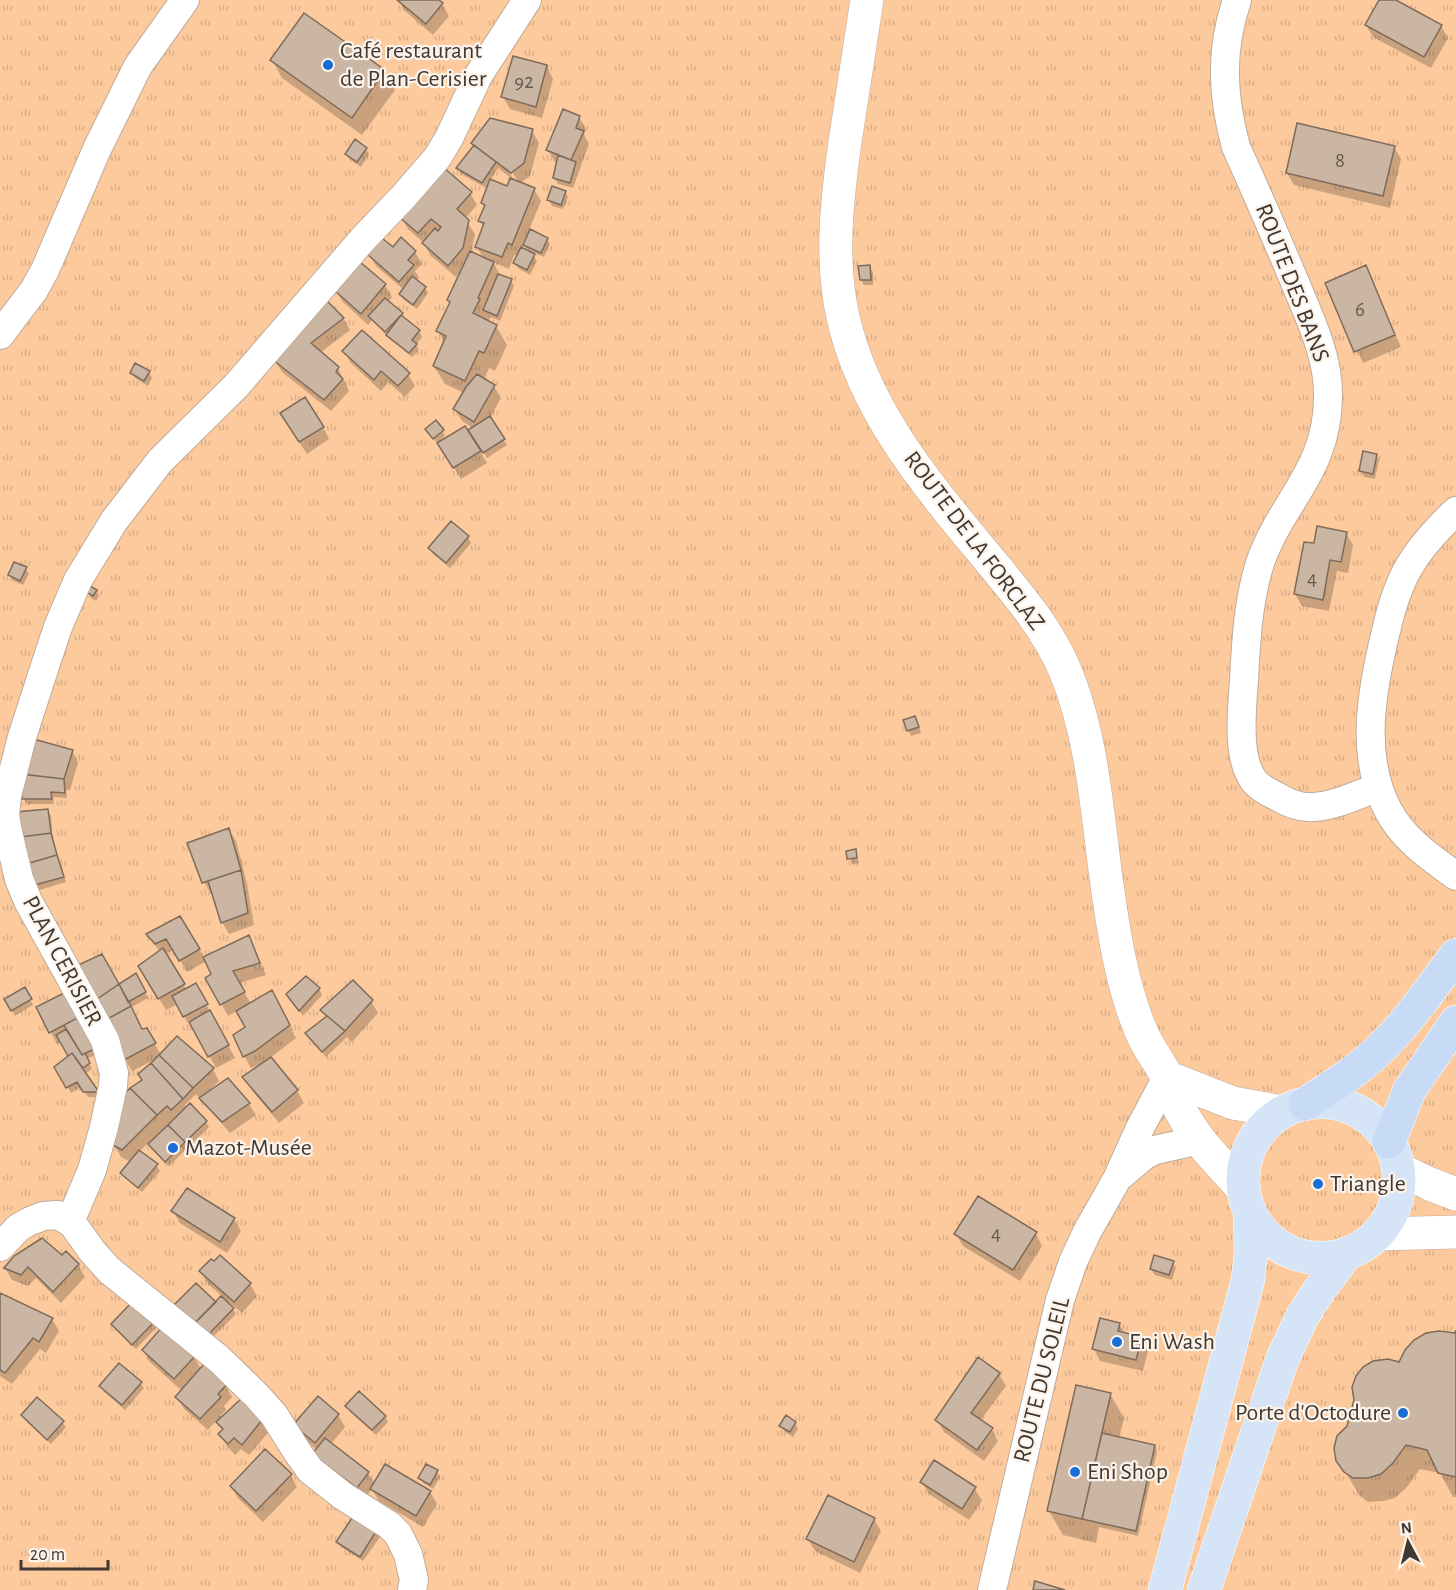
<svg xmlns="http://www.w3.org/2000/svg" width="1456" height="1590" font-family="'Alegreya Sans',sans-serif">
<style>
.park{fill:url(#park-tufts)}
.shadow{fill:#0003;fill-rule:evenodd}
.building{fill:#cbb6a3;stroke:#7e6b5a;stroke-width:1.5}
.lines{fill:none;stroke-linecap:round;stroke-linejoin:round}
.minor-casing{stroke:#c0ab99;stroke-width:30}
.tertiary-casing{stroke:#c0ab99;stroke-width:34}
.secondary-casing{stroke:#c0ab99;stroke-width:34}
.primary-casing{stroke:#fff;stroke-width:34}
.trunk-casing{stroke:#fff;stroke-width:34}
.minor{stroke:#fff;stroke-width:28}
.tertiary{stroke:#fff;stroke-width:33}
.secondary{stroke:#fff;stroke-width:33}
.primary{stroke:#d6e4f8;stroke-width:33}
.trunk{stroke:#c8dbf6;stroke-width:33}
.poi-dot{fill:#186dd6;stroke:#fcf3eb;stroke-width:2}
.labels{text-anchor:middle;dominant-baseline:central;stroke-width:4.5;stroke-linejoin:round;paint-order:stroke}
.number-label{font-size:21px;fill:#64584e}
.poi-label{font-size:24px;fill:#413831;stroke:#fcf3eb;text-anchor:start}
.street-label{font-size:24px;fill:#413831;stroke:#fcf3eb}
</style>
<defs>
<pattern id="park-tufts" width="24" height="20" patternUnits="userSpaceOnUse" patternTransform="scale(1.5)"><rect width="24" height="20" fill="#fdca9d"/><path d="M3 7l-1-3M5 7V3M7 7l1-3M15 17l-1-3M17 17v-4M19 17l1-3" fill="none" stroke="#daae88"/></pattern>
</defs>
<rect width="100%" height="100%" fill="#f9e3cf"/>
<path class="park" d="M 0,0 L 1456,0 L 1456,1590 L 0,1590 Z"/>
<path class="shadow" d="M 398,0 L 437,0 L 442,4 L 449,16 L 433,35 L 405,11 Z
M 1380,0 L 1393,0 L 1441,26 L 1448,38 L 1431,68 L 1373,37 L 1366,25 Z
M 304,15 L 384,71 L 395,90 L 362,135 L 282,78 L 272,60 Z
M 547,67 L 553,79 L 542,118 L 510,109 L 503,97 Z
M 579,117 L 586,129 L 584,135 L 589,144 L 573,188 L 558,184 L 554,178 L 558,163 L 555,162 L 548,150 Z
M 532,131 L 539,143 L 530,176 L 520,183 L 534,189 L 541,201 L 529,230 L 547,239 L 550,244 L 544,257 L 531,252 L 537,261 L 530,275 L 518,268 L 515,263 L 518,256 L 514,255 L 509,269 L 493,262 L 501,277 L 511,281 L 514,286 L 500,321 L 491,317 L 488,322 L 496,326 L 507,345 L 495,371 L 489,368 L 484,380 L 494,386 L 501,398 L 490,418 L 507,445 L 487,458 L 483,451 L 481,453 L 487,463 L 461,479 L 438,442 L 437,443 L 427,430 L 442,430 L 445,436 L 440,441 L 441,442 L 474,438 L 473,428 L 462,421 L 455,409 L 464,393 L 445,384 L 434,366 L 445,343 L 438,331 L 451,303 L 463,269 L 456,277 L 430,255 L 424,243 L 408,229 L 401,217 L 470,193 L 477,205 L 465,219 L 475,234 L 471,253 L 484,259 L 477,247 L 484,228 L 480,221 L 485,207 L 483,203 L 489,183 L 486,188 L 461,174 L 458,168 L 474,146 ZM 509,166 L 518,182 L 515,182 L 506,167 ZM 498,168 L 511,178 L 508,188 L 490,181 ZM 524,244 L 530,254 L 522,249 Z
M 1394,147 L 1401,159 L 1390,208 L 1294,185 L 1287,173 Z
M 366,149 L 369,154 L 361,167 L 350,160 L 347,154 Z
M 565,192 L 568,197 L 563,209 L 552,206 L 549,200 Z
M 415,252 L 422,264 L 415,271 L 419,278 L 416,281 L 425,288 L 428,293 L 417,309 L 404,300 L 401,294 L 404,290 L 376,266 L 369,254 Z
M 870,267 L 873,272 L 873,285 L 864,285 L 861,280 Z
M 1365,267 L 1401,347 L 1363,363 L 1327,284 Z
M 385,285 L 392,297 L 388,302 L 419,331 L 422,337 L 416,345 L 419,350 L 412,357 L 391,340 L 372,320 L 368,325 L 343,302 L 336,291 Z
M 343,318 L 350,330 L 320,353 L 338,368 L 349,391 L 331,411 L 282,372 L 275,360 Z
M 344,351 L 408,374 L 415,386 L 405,397 L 388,382 L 381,391 L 351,363 Z
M 149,372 L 152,378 L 148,386 L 135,378 L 131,373 Z
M 288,425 L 323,427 L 329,439 L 307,454 Z
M 1376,455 L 1379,460 L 1375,479 L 1364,477 L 1361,471 Z
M 451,523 L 468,537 L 471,543 L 450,568 L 433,554 L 430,548 Z
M 1346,533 L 1353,545 L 1348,573 L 1337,571 L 1329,611 L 1302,606 L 1295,594 L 1315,545 Z
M 25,568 L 29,574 L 23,585 L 13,581 L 10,575 Z
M 95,591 L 99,596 L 96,601 L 91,598 L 88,592 Z
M 905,721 L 918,723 L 921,733 L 911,736 Z
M 72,751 L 78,763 L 70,790 L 66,790 L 67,798 L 53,797 L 54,804 L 27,804 L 24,798 Z
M 48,811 L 51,816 L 53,840 L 66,882 L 36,891 L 33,886 Z
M 229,830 L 236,841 L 247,884 L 254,925 L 229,934 L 222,922 L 214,894 L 211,894 L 204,882 Z
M 855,851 L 859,863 L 852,864 L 848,852 Z
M 180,918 L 204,958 L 248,937 L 255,949 L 266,975 L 239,983 L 251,1004 L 278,1004 L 296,1038 L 270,1058 L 297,1091 L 304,1103 L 279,1123 L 251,1089 L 244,1078 L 263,1063 L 251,1068 L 244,1056 L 247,1027 L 237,1011 L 228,1016 L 207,978 L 213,974 L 207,961 L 187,972 L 174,950 L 165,954 L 187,990 L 196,985 L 235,1058 L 216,1068 L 190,1020 L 187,1022 L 178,1004 L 166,1010 L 147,979 L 160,952 L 148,935 Z
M 136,975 L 148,998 L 130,1008 L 143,1031 L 147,1030 L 161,1055 L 213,1069 L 219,1081 L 212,1088 L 213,1089 L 249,1104 L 256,1115 L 230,1133 L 196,1094 L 185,1105 L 206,1122 L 209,1127 L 169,1166 L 153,1150 L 148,1143 L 139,1152 L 156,1165 L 160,1171 L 142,1192 L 125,1178 L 122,1173 L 131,1162 L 121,1157 L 114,1144 L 144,1080 L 158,1058 L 132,1071 L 125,1059 L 119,987 Z
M 24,989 L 33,1005 L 15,1016 L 6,1000 Z
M 319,989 L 322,995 L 303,1016 L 291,1000 Z
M 371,1001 L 378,1013 L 352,1042 L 347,1037 L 326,1057 L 310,1038 L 326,1018 L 322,1010 Z
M 38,1007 L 104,1051 L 86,1059 L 92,1069 L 85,1074 L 101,1097 L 88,1097 L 81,1087 L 71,1093 L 56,1067 L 70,1056 L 62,1042 L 57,1044 Z
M 187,1190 L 234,1219 L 241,1231 L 227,1253 L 180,1223 L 173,1211 Z
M 956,1234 L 1036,1234 L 1042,1246 L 1020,1281 L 963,1246 Z
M 63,1257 L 78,1265 L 85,1277 L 61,1303 L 36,1278 L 28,1286 L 12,1280 L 5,1268 Z
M 1173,1262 L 1176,1268 L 1172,1280 L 1155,1275 L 1151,1269 Z
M 214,1263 L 250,1284 L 257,1296 L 242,1313 L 229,1302 L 236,1314 L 207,1343 L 216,1304 L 223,1297 L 208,1284 L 201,1272 Z
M 0,1295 L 52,1319 L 59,1331 L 46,1353 L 40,1349 L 12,1384 L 0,1376 Z
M 153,1323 L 156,1328 L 136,1349 L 113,1324 Z
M 1119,1324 L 1125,1334 L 1141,1339 L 1148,1351 L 1143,1371 L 1100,1361 L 1094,1349 Z
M 1456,1335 L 1456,1497 L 1453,1497 L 1440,1473 L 1420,1469 L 1406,1488 L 1395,1498 L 1383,1501 L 1368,1502 L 1360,1496 L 1338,1460 L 1400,1364 Z
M 144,1350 L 194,1357 L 201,1369 L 225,1385 L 232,1397 L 224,1406 L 226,1410 L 220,1416 L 261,1421 L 268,1433 L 249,1455 L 241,1449 L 235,1455 L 227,1446 L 220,1434 L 223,1431 L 216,1421 L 208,1430 L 184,1409 L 177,1397 L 182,1391 L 150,1362 Z
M 999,1374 L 1006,1386 L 980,1421 L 991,1429 L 998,1441 L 984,1461 L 944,1432 L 937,1420 Z
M 140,1383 L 144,1388 L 125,1410 L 104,1392 L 101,1387 Z
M 1110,1394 L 1124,1418 L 1119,1439 L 1154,1447 L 1157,1452 L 1138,1536 L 1099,1527 L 1096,1543 L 1063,1535 L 1049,1511 Z
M 318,1398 L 338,1415 L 345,1427 L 331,1444 L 368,1473 L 375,1484 L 430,1492 L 437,1504 L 423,1527 L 379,1501 L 372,1489 L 364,1499 L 321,1467 L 317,1450 L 302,1437 L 295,1425 Z
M 347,1406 L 385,1416 L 388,1422 L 376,1435 L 350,1412 Z
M 23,1415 L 62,1422 L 66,1427 L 51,1444 L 26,1421 Z
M 787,1418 L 795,1423 L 798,1429 L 793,1437 L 784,1431 L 781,1426 Z
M 437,1472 L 440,1477 L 433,1489 L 423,1483 L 420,1478 Z
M 290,1475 L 297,1487 L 263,1522 L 238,1498 L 231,1487 Z
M 922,1482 L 975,1489 L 982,1501 L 969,1520 L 929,1494 Z
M 874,1519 L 881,1531 L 860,1573 L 815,1551 L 808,1539 Z
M 376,1532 L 380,1537 L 363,1561 L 341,1547 L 338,1542 Z"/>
<path class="building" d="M 397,0 L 439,0 L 443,3 L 426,24 Z
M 1379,0 L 1396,0 L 1442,25 L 1424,57 L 1365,25 Z
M 304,13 L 385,70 L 352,118 L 270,60 Z
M 513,56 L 547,65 L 536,107 L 501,97 Z
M 563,109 L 580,116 L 576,128 L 584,131 L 571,160 L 546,150 Z
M 490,118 L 533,129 L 524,163 L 511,173 L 471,143 Z
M 1297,123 L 1395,146 L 1383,196 L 1286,173 Z
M 355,139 L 367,148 L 357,162 L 345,154 Z
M 474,145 L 496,162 L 482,183 L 456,168 Z
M 558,155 L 576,162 L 570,183 L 553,178 Z
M 443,167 L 472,192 L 457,209 L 469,220 L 463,248 L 448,266 L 422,243 L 435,228 L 438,231 L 441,227 L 431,219 L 418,233 L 399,217 Z
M 510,178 L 535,188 L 512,245 L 508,243 L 502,257 L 475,247 L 484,223 L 478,221 L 485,205 L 481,203 L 490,179 L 507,186 Z
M 552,186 L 566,191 L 561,205 L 547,200 Z
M 530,229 L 548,238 L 541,253 L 523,245 Z
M 401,237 L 416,251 L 408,260 L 414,265 L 399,282 L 367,254 L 382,238 L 393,247 Z
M 521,247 L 535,254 L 527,270 L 513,263 Z
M 470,251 L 494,262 L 478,298 L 480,299 L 473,313 L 497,325 L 484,353 L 479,351 L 465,381 L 433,366 L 446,336 L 436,331 L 450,302 L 447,300 Z
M 359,261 L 386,284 L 361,314 L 334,290 Z
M 870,265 L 871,280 L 860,280 L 858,266 Z
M 1366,265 L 1395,335 L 1354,352 L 1325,283 Z
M 498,274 L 512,279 L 497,316 L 483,310 Z
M 412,276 L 426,287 L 413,305 L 399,294 Z
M 385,298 L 403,313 L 385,332 L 368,316 Z
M 326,300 L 344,318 L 311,343 L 339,367 L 336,372 L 343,379 L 324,400 L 273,360 Z
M 401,315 L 420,330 L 412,340 L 417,344 L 409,353 L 386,335 Z
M 362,330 L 410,373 L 398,386 L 381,371 L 374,380 L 342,351 Z
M 135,363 L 150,371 L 144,381 L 130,373 Z
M 477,374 L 495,385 L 474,422 L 453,409 L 466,387 Z
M 305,397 L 324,427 L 299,442 L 280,413 Z
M 490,416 L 505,439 L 483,453 L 468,430 Z
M 436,420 L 444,430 L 433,439 L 425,429 Z
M 465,426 L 481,451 L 453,468 L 437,443 Z
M 1363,451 L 1377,454 L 1373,474 L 1359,471 Z
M 451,521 L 469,536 L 446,563 L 428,548 Z
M 1317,526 L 1347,532 L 1341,562 L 1330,560 L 1323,600 L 1294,594 L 1304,542 L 1314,543 Z
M 14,562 L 27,567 L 20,581 L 8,575 Z
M 90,586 L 97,590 L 93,596 L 86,592 Z
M 915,716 L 919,727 L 907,731 L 903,720 Z
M 30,738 L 73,750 L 64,779 L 21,774 Z
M 21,774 L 64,779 L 65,793 L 51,792 L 52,799 L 22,799 Z
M 48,809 L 51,833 L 21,837 L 16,812 Z
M 229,828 L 241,870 L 202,883 L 187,843 Z
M 51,833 L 57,855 L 26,864 L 21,837 Z
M 856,849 L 857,858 L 847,859 L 846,851 Z
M 57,855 L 64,877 L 31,886 L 26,864 Z
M 241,870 L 248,913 L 221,923 L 208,881 Z
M 180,916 L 200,949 L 179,961 L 166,939 L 155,944 L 146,934 Z
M 249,935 L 260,963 L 233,971 L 245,992 L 220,1005 L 205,978 L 211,974 L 203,957 Z
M 163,948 L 185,984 L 158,999 L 138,966 Z
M 102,954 L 119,984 L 93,1002 L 74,967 Z
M 136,973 L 146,992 L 128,1002 L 119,984 Z
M 306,976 L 320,988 L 299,1011 L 286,994 Z
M 353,980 L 373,1000 L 345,1031 L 320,1010 Z
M 196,983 L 208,1004 L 183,1017 L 172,996 Z
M 119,984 L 131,1006 L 104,1021 L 93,1002 Z
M 25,987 L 32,999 L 11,1011 L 4,999 Z
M 70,990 L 85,1014 L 49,1033 L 36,1007 Z
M 272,990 L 290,1025 L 255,1051 L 243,1057 L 233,1035 L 245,1027 L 236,1011 Z
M 131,1006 L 142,1029 L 147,1028 L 156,1043 L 124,1060 L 104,1021 Z
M 210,1010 L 229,1045 L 208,1057 L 189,1022 Z
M 85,1014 L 102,1045 L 82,1055 L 64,1025 Z
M 327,1016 L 345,1031 L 322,1052 L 305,1033 Z
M 66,1029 L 82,1055 L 85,1053 L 90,1063 L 83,1068 L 72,1053 L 68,1056 L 56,1035 Z
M 177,1036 L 214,1068 L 193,1088 L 159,1055 Z
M 72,1053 L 99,1092 L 83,1092 L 77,1082 L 66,1088 L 54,1067 Z
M 159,1055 L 193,1088 L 183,1099 L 151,1063 Z
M 271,1057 L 298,1090 L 272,1112 L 242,1077 Z
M 151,1063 L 183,1099 L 171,1110 L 167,1106 L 157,1115 L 130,1088 L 142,1080 L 138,1074 Z
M 228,1078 L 250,1103 L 222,1122 L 199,1098 Z
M 130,1088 L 157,1115 L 122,1150 L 113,1145 L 123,1095 Z
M 190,1103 L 207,1121 L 185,1142 L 168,1125 Z
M 168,1125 L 185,1142 L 165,1162 L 148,1144 Z
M 139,1150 L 158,1164 L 138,1188 L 120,1173 Z
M 187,1188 L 235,1218 L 220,1242 L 171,1211 Z
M 978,1196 L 1037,1232 L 1013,1270 L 954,1234 Z
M 42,1238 L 62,1255 L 66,1251 L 79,1264 L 53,1292 L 28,1267 L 21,1275 L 4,1268 L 14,1256 Z
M 220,1255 L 251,1283 L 234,1302 L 199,1271 L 211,1259 L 214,1261 Z
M 1154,1255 L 1174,1261 L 1169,1275 L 1150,1269 Z
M 196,1283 L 216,1302 L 194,1324 L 174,1305 Z
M 0,1293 L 53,1318 L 39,1342 L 33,1338 L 5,1373 L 0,1370 Z
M 221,1296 L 234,1308 L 204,1339 L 191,1327 Z
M 133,1301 L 154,1322 L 132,1345 L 111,1324 Z
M 1100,1318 L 1120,1323 L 1118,1331 L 1142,1337 L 1136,1360 L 1092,1349 Z
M 163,1326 L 195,1356 L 174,1379 L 142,1350 Z
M 1456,1330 L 1456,1494 L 1456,1477 L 1438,1473 L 1427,1450 L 1406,1445 L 1393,1463 L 1381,1474 L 1368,1478 L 1353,1478 L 1344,1472 L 1336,1461 L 1334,1448 L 1337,1436 L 1347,1426 L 1354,1400 L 1352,1387 L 1356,1376 L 1363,1367 L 1373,1361 L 1388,1359 L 1399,1362 L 1405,1350 L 1414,1340 L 1426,1333 L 1439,1331 L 1455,1333 Z
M 978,1357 L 1000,1373 L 971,1413 L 993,1428 L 977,1450 L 935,1420 Z
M 119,1363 L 142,1382 L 122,1405 L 99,1386 Z
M 204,1364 L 227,1384 L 218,1394 L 221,1397 L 200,1419 L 175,1397 Z
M 1076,1385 L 1111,1393 L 1082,1519 L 1047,1511 Z
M 359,1391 L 386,1416 L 372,1430 L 345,1406 Z
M 318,1396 L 339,1414 L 315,1443 L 293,1425 Z
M 37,1397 L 64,1421 L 47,1440 L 21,1415 Z
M 242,1398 L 262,1420 L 242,1445 L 234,1438 L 228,1444 L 218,1434 L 223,1429 L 216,1422 Z
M 786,1415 L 796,1422 L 790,1432 L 779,1426 Z
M 1102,1433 L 1155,1445 L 1136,1531 L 1082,1519 Z
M 325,1438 L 369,1472 L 357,1488 L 312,1454 Z
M 265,1449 L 292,1474 L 256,1511 L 230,1486 Z
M 934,1460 L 976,1487 L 962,1509 L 920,1482 Z
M 385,1464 L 431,1491 L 416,1516 L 370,1489 Z
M 426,1464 L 438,1470 L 430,1485 L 418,1478 Z
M 828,1495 L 875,1518 L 854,1562 L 806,1539 Z
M 354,1515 L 377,1530 L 360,1557 L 336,1542 Z
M 1035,1581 L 1065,1590 L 1033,1590 Z"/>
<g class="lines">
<g class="minor-casing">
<path id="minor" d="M 1237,0 C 1220,50 1222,96 1236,147 C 1256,191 1275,235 1294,280 C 1309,317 1329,356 1328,397 C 1328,470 1281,502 1260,563 C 1248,601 1246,641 1244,680 C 1242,708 1236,760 1255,782 C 1261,789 1270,793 1278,797 C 1288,803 1301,808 1313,807 C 1335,806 1357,795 1378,787
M 0,335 L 34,290 L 45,270 L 97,149 L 138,66 L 185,0
M 1456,511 C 1438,528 1421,546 1409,567 C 1397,587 1391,609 1386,631 C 1372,688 1359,756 1388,810 C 1402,838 1431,858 1456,876
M 1120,1176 L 1145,1155 L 1155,1150 L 1200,1140
M 70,1222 L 92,1170 L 104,1127 L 113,1086 L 114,1073 L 105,1040 L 28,901 L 19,879 L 7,828 L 5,815 L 7,796 L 22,737 L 45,666 L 58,627 L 78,580 L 114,521 L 160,461 L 236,386 L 363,239 L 404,196 L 437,158 L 449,138 L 478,76 L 527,0
M 0,1247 L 18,1228 L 28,1222 L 43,1216 L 58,1215 L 72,1223 L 92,1251 L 109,1270 L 219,1359 L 257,1396 L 274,1415 L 298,1453 L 310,1470 L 343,1496 L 389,1525 L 398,1534 L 408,1554 L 414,1580 L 412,1590
M 992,1590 L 1060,1300 L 1073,1262 L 1087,1232 L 1117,1179 L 1140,1128 L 1167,1077"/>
</g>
<g class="tertiary-casing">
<path id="tertiary" d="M 1397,1168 L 1430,1184 L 1456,1194
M 1378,1234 L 1456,1232"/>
</g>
<g class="secondary-casing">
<path id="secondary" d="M 867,0 C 860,47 852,95 845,142 C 837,199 830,260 843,317 C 863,407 924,482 982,551 C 1012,588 1045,624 1064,668 C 1093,736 1097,813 1107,885 C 1114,934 1122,986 1141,1031 C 1148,1048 1159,1061 1167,1077 C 1172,1089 1175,1102 1182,1113 C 1197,1142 1222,1165 1243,1189
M 1167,1077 L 1233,1103 L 1283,1112"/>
</g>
<g class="primary-casing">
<path id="primary" d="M1243 1180a78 78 0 1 1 156 0a78 78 0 1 1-156 0Z
M 1165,1590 L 1248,1280 L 1251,1253 L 1250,1213
M 1204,1590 L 1282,1360 L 1302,1317 L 1320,1289 L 1347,1253"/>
</g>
<g class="trunk-casing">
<path id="trunk" d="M 1305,1104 C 1331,1087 1358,1071 1380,1049 C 1409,1021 1432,987 1456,955
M 1389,1142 L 1409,1091 L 1456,1022"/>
</g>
<use href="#minor" class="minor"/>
<use href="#tertiary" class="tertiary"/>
<use href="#secondary" class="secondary"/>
<use href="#primary" class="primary"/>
<use href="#trunk" class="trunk"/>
</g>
<g class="poi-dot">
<circle cx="328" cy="65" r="6"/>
<circle cx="173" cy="1148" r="6"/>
<circle cx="1318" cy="1184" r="6"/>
<circle cx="1117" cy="1342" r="6"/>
<circle cx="1403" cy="1413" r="6"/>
<circle cx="1075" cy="1472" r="6"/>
</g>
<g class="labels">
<g class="number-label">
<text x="524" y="81">92</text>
<text x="1340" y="160">8</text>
<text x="1360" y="309">6</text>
<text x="1312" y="578">4</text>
<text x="996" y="1233">4</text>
</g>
<g class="poi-label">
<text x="340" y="51">Café restaurant<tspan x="340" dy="28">de Plan-Cerisier</tspan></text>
<text x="185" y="1148">Mazot-Musée</text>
<text x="1330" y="1184">Triangle</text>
<text x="1129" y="1342">Eni Wash</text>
<text x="1391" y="1413" text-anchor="end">Porte d'Octodure</text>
<text x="1087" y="1472">Eni Shop</text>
</g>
<g class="street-label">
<text transform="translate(1292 283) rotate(69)">ROUTE DES BANS</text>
<text transform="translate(974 541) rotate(53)">ROUTE DE LA FORCLAZ</text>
<text transform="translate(62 961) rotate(62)">PLAN CERISIER</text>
<text transform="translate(1042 1380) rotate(-76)">ROUTE DU SOLEIL</text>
</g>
</g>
<g transform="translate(1408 1542) rotate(353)" stroke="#fcf3eb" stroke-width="4.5" paint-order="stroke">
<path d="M0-4.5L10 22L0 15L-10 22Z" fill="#413831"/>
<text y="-9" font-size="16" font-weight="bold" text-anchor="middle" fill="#413831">N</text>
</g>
<path d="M21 1560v9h87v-9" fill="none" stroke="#413831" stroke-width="3"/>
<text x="30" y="1560" font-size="18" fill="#413831" stroke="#fcf3eb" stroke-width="4.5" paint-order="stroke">20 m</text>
</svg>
